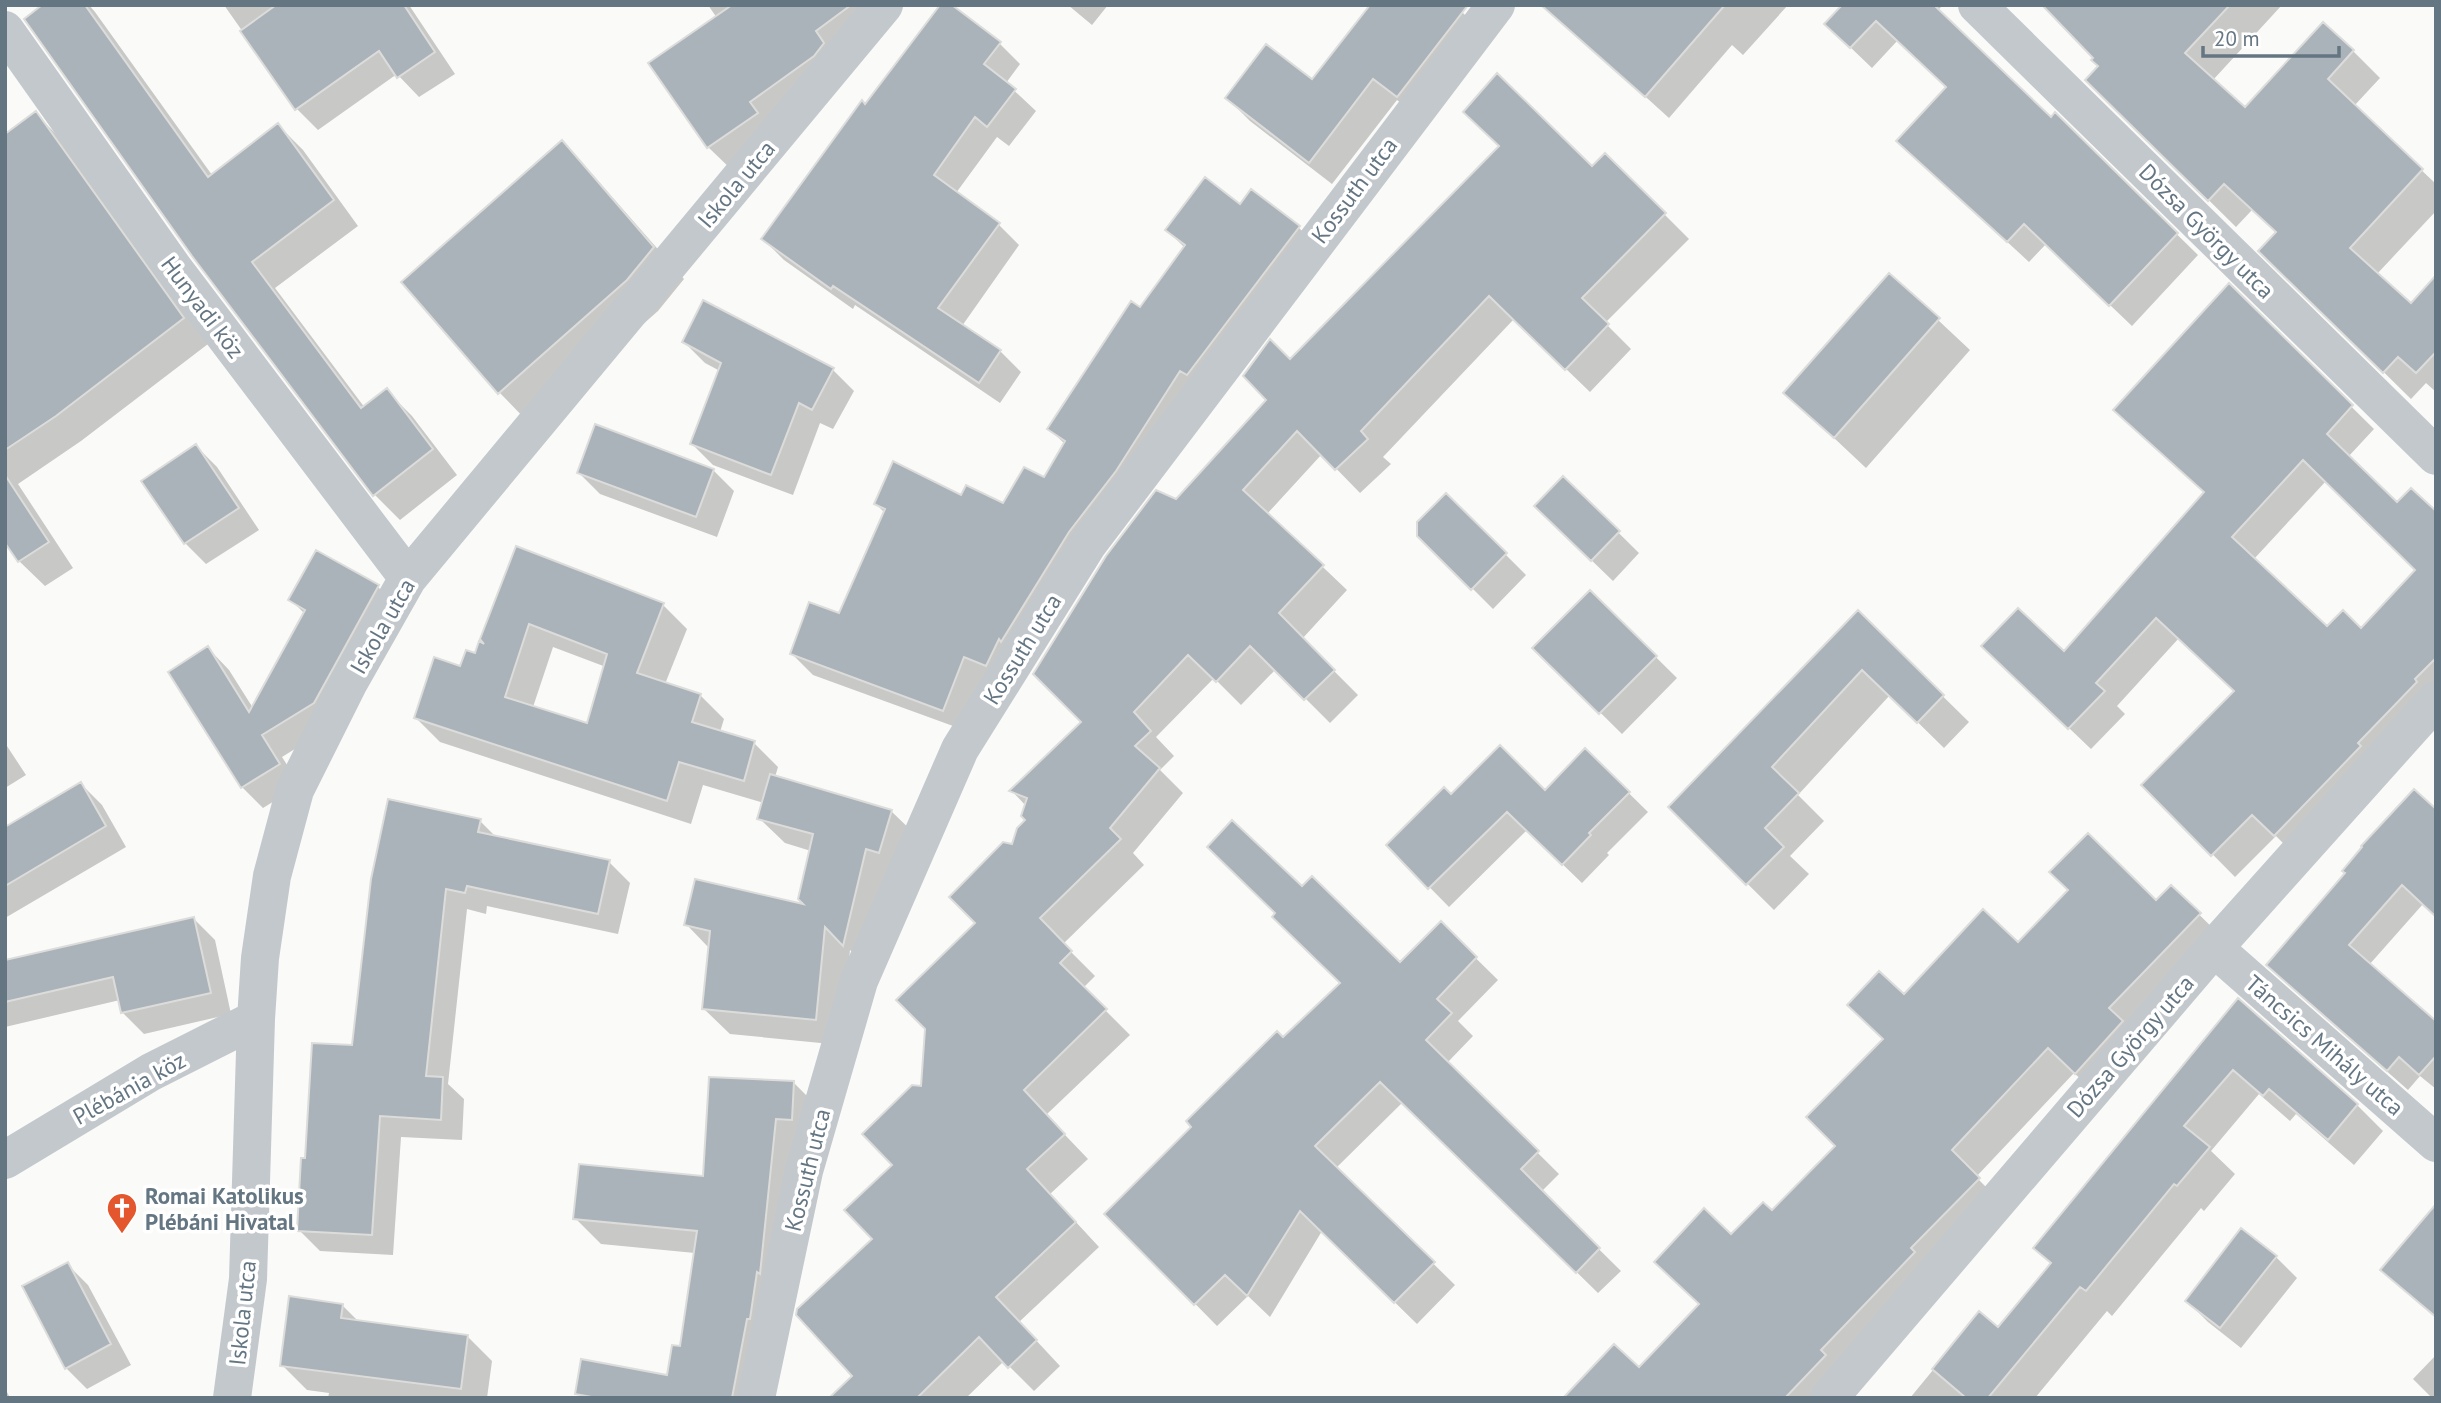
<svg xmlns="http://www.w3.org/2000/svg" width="2441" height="1403" font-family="'PT Sans',sans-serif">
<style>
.shadow{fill:#0003;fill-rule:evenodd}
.building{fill:#aab3b9;stroke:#dcdcda;stroke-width:2;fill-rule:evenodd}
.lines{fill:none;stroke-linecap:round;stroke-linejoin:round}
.street{stroke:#c3c8cc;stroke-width:38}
.labels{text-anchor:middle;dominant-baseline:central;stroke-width:7;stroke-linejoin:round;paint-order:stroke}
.street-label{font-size:23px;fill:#657683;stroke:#fff}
.poi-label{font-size:23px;font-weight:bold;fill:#657683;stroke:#fff;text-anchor:start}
</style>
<rect width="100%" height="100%" fill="#fafaf8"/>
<path class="shadow" d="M 45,5 L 89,5 L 95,12 L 212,175 L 278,125 L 303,150 L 358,226 L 275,288 L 365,408 L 387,391 L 412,416 L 457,475 L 400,520 L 375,495 Z
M 224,5 L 409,5 L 455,74 L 419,97 L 397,74 L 318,130 L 297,109 Z
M 708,5 L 887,5 L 734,172 L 708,147 L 717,18 Z
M 1068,5 L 1108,5 L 1092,25 Z
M 1558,5 L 1788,5 L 1743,55 L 1732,45 L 1669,118 L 1552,12 Z
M 1841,5 L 1943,5 L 1937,11 L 2051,119 L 2055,115 L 2198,255 L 2132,326 L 2046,244 L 2029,262 L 1898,141 L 1948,88 L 1898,40 L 1872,68 L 1848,45 Z
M 2044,5 L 2282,5 L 2213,80 L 2245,109 L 2323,25 L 2353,51 L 2380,78 L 2354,106 L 2436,184 L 2436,211 L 2377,274 L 2411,305 L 2436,278 L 2436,392 L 2426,383 L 2411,399 L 2261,251 L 2277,233 L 2252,210 L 2236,227 L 2087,80 L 2100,66 L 2096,57 Z
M 1458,8 L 1485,35 L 1421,119 L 1397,100 L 1332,184 L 1250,121 L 1227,98 L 1312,82 Z
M 999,43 L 1020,64 L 1006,83 L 1036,111 L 1009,146 L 997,137 L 956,193 L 998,224 L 1019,245 L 962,326 L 1000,351 L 1021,372 L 1000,403 L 855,305 L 853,309 L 784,260 L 763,239 L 866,106 Z
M 36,114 L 61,139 L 208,344 L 81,441 L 18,484 L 73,568 L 45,586 L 19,561 L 5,539 L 5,136 Z
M 562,143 L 592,174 L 684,279 L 658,311 L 530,424 L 500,393 L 404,283 Z
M 1605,155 L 1689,239 L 1605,323 L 1631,349 L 1590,392 L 1514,319 L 1383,457 L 1391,464 L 1360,493 L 1322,454 L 1267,514 L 1347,590 L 1302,639 L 1358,695 L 1330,723 L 1276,669 L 1241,705 L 1214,678 L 1156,737 L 1174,756 L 1160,770 L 1183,793 L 1133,853 L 1144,865 L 1063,944 L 1095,976 L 1083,988 L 1130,1035 L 1046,1115 L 1088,1159 L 1050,1194 L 1099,1247 L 1019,1322 L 1060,1366 L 1034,1391 L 1004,1361 L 966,1398 L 832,1398 L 854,1376 L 875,1239 L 894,1165 L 977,923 L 1027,820 L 1026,806 L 1012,791 L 1084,722 L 1176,501 L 1269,400 L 1290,362 L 1592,169 Z
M 1252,191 L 1299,228 L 1320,248 L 964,730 L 813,675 L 792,654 L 840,615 L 885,513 L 876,504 L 962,497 L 1004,506 L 1044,479 L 1065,444 L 1049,429 L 1185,248 L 1167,230 L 1240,206 Z
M 1890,275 L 1970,350 L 1866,468 L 1785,392 Z
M 2229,286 L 2374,429 L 2348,457 L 2397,505 L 2436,514 L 2436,708 L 2297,857 L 2276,836 L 2235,877 L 2144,785 L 2235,692 L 2179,638 L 2117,706 L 2125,714 L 2091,749 L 2006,668 L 2064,654 L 2206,493 ZM 2326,481 L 2418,570 L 2361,630 L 2327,629 L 2254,559 Z
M 684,342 L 833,370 L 854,391 L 833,429 L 820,423 L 793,495 L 713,465 L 692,444 L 720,371 L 705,363 Z
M 196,446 L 217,467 L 259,530 L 206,564 L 185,543 L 143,481 Z
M 713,470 L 734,491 L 717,537 L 600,494 L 579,473 Z
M 1563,478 L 1639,553 L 1613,581 L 1557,527 Z
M 1446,495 L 1526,575 L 1493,609 L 1419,535 Z
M 517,548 L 663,605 L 687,629 L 665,684 L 700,695 L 724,719 L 720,732 L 754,743 L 778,767 L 775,777 L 891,811 L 917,836 L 869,969 L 850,950 L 841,1045 L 730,1034 L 704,1009 L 710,949 L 686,924 L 809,908 L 811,851 L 785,843 L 759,818 L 764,803 L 703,785 L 691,824 L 440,742 L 416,718 L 476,655 L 491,649 ZM 553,647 L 606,667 L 589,725 L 533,707 Z
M 378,587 L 399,608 L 335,724 L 282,757 L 300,785 L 263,808 L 242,787 L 208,648 L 229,670 L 253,708 L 305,614 L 291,600 Z
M 1590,592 L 1677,678 L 1622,734 L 1535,648 Z
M 1858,613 L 1969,722 L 1944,748 L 1890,695 L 1798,795 L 1824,821 L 1790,856 L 1809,874 L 1774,910 L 1670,807 Z
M 5,743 L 26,775 L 5,788 Z
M 1586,751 L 1648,812 L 1607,853 L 1609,855 L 1582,883 L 1527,830 L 1449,907 L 1388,845 L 1451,797 L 1545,792 Z
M 81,784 L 102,805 L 126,847 L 5,918 L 5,828 Z
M 2436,809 L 2423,904 L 2369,965 L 2436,1023 L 2436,1089 L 2420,1076 L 2408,1090 L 2289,985 Z
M 480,821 L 497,838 L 609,862 L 630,883 L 618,934 L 487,906 L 486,914 L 467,909 L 448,1084 L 464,1099 L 462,1140 L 401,1137 L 393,1255 L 320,1251 L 299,1230 L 306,1160 L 353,1047 Z
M 2171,887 L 2225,940 L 2102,1098 L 2074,1073 L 1976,1177 L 2004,1205 L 1834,1398 L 1575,1398 L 1639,1370 L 1701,1304 L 1731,1236 L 1772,1213 L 1838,1146 L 1904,996 L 2018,944 L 2156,902 Z
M 1302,889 L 1400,965 L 1441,924 L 1498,980 L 1458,1021 L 1473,1036 L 1447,1063 L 1559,1174 L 1541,1192 L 1621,1271 L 1598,1293 L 1403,1102 L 1336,1168 L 1455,1285 L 1417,1324 L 1322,1231 L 1270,1317 L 1248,1296 L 1217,1326 L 1107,1214 L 1342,983 Z
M 194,919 L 215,940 L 231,1014 L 144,1034 L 123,1013 L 120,1000 L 5,1027 L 5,962 Z
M 2238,1000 L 2357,1105 L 2383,1131 L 2354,1165 L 2296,1114 L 2290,1121 L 2259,1094 L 2211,1151 L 2235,1174 L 2204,1211 L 2201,1208 L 2112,1316 L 2107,1311 L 2035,1398 L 1910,1398 L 1979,1314 L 1998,1330 L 2052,1264 L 2035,1248 Z
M 793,1082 L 819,1108 L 762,1398 L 664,1398 L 681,1348 L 695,1253 L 601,1244 L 575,1218 L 705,1178 Z
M 2436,1207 L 2436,1318 L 2382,1270 Z
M 2276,1257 L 2297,1278 L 2241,1348 L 2208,1322 L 2187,1301 Z
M 67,1264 L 88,1285 L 131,1365 L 87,1389 L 66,1368 Z
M 342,1305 L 359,1322 L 467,1336 L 492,1361 L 487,1398 L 328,1398 L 329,1393 L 307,1390 L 282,1365 Z
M 2436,1355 L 2436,1398 L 2432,1398 L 2413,1379 Z
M 5,1388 L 10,1398 L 5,1398 Z"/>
<path class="building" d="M 42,5 L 85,5 L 208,177 L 278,123 L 334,200 L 252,262 L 361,408 L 387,388 L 433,449 L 373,496 L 192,256 L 24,19 Z
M 276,5 L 404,5 L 435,52 L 397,78 L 379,51 L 295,110 L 240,31 Z
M 732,5 L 851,5 L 816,31 L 824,43 L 814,56 L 750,102 L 758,113 L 707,148 L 648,63 Z
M 940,5 L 952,5 L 1001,42 L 984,64 L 1016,89 L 987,127 L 975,117 L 934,175 L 1000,223 L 938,308 L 1001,350 L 979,383 L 833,286 L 831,289 L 761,239 L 862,100 L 865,104 Z
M 1370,5 L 1468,5 L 1397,97 L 1373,79 L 1309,163 L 1225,98 L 1266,44 L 1312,79 Z
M 1541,5 L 1725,5 L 1645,97 Z
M 1842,5 L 1934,5 L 2051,117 L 2055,112 L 2178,233 L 2109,306 L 2024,224 L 2007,242 L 1896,141 L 1946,87 L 1876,21 L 1850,48 L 1824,24 Z
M 2042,5 L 2230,5 L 2185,53 L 2245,107 L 2323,22 L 2354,50 L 2328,79 L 2423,169 L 2350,248 L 2411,303 L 2436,275 L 2436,352 L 2416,373 L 2398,357 L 2383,373 L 2258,251 L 2276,232 L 2224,184 L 2208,201 L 2085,80 L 2098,66 L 2091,60 L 2093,58 Z
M 1497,73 L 1592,166 L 1605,153 L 1666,213 L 1582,298 L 1609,324 L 1565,370 L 1489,296 L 1361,431 L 1368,439 L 1335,470 L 1297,431 L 1243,490 L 1324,565 L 1279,613 L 1335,670 L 1304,700 L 1250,646 L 1216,682 L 1188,655 L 1134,712 L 1151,731 L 1135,746 L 1160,768 L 1110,828 L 1121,839 L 1040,918 L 1072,951 L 1060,963 L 1107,1009 L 1024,1090 L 1065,1134 L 1027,1169 L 1076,1222 L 996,1297 L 1037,1340 L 1008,1368 L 979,1337 L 917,1398 L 829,1398 L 852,1376 L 796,1315 L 797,1309 L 872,1239 L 844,1210 L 892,1165 L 862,1134 L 912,1085 L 921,1086 L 925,1029 L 896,1000 L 975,923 L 949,897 L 1003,842 L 1012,844 L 1017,828 L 1025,820 L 1021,816 L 1027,798 L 1009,791 L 1081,722 L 1033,674 L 1106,556 L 1156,490 L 1176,499 L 1266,400 L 1243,376 L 1270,339 L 1290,359 L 1499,146 L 1463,112 Z
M 36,111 L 184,318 L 56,416 L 5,450 L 5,134 Z
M 562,140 L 654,247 L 627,280 L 498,394 L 401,282 Z
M 1205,177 L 1240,204 L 1251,189 L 1300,226 L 1187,375 L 1180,371 L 1116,471 L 1069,532 L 1001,642 L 999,639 L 986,666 L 964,657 L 943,711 L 790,654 L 809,602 L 839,613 L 885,509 L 874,504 L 893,461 L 961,495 L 966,485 L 1003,503 L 1024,467 L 1044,477 L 1065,441 L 1047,429 L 1131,301 L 1140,307 L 1185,245 L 1165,230 Z
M 1889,273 L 1940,318 L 1834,438 L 1783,393 Z
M 2229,283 L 2353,405 L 2327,434 L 2397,502 L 2411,488 L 2436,511 L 2436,658 L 2415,679 L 2417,682 L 2358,743 L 2361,746 L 2274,836 L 2252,815 L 2211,856 L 2141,785 L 2234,691 L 2156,618 L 2096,683 L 2105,691 L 2068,729 L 1981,646 L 2018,608 L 2064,651 L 2204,492 L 2113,410 ZM 2303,460 L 2415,570 L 2361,628 L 2343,610 L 2327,626 L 2232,537 Z
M 703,300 L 834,368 L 812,410 L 799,403 L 771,475 L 690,444 L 721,363 L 682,342 Z
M 595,424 L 714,469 L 696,517 L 577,473 Z
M 196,444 L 239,508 L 184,544 L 141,481 Z
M 5,475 L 49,542 L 18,562 L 5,543 Z
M 1563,476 L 1620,531 L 1591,561 L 1534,506 Z
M 1446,493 L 1507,553 L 1471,590 L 1417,536 L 1417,522 Z
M 516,546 L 664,603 L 637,673 L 701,694 L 692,722 L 755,741 L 744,781 L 679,762 L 667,801 L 414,718 L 434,657 L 460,666 L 466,650 L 475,653 L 479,641 L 484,644 L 480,639 ZM 529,624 L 607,654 L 587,723 L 505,697 Z
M 316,550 L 379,585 L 314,703 L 262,735 L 280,764 L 241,788 L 168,672 L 208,646 L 249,712 L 305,610 L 288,600 Z
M 1590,590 L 1657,656 L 1599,714 L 1532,648 Z
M 1858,610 L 1944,695 L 1917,723 L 1862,670 L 1772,767 L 1799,793 L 1765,828 L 1784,847 L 1746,885 L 1668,807 Z
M 1500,745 L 1545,790 L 1585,748 L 1630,792 L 1589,833 L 1591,835 L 1562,865 L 1507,812 L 1428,889 L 1386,845 L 1444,787 L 1451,794 Z
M 770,774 L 892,810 L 879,853 L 866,849 L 843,946 L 825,927 L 816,1020 L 702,1009 L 710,931 L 684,925 L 695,879 L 803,904 L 798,899 L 813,834 L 757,819 Z
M 81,782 L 106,826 L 5,886 L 5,827 Z
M 2414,789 L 2436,809 L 2436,917 L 2402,885 L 2349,945 L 2436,1021 L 2436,1056 L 2419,1075 L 2399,1057 L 2387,1071 L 2266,965 L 2345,873 L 2342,871 L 2362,847 L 2361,846 Z
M 388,799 L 481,819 L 478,832 L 610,860 L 598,914 L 467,886 L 465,893 L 446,889 L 426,1076 L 443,1077 L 441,1120 L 380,1116 L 372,1235 L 297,1231 L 301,1158 L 305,1158 L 312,1043 L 352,1045 L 371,879 Z
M 1232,820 L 1302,886 L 1312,876 L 1400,962 L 1441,921 L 1477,957 L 1437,999 L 1452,1013 L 1426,1040 L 1539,1151 L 1521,1169 L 1600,1248 L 1576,1273 L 1380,1082 L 1315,1146 L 1435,1262 L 1394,1303 L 1300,1211 L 1247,1296 L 1225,1275 L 1194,1305 L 1104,1214 L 1191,1127 L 1186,1121 L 1277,1031 L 1283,1037 L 1340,983 L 1272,917 L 1275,913 L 1207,847 Z
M 2088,833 L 2156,900 L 2171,885 L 2201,913 L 2109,1008 L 2123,1021 L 2075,1074 L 2048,1048 L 1952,1150 L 1980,1178 L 1911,1248 L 1915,1252 L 1821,1350 L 1826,1355 L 1785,1398 L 1563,1398 L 1614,1344 L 1639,1367 L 1699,1304 L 1654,1262 L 1704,1208 L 1731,1234 L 1763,1202 L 1772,1210 L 1835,1146 L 1806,1117 L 1883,1039 L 1847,1005 L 1879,971 L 1904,994 L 1983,909 L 2018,942 L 2068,890 L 2049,872 Z
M 194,917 L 211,993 L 121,1013 L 113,977 L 5,1002 L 5,960 Z
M 2238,998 L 2358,1104 L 2328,1140 L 2269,1089 L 2263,1096 L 2233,1070 L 2184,1126 L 2210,1147 L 2177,1186 L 2174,1184 L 2086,1291 L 2080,1287 L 1988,1398 L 1966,1398 L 1932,1369 L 1979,1311 L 1998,1327 L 2051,1263 L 2033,1248 Z
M 709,1077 L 794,1081 L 792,1120 L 776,1119 L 760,1274 L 757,1272 L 750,1319 L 747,1319 L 732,1398 L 597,1398 L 575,1394 L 581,1359 L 667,1375 L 672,1345 L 680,1346 L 697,1231 L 573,1219 L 579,1164 L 703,1176 Z
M 2436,1204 L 2436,1317 L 2380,1270 Z
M 2241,1228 L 2277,1256 L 2220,1328 L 2185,1301 Z
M 68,1262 L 111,1344 L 65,1369 L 22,1286 Z
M 289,1296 L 343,1304 L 341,1318 L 468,1335 L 461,1389 L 280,1366 Z"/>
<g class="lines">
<path class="street" d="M 1977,5 L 2436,456
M 5,30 L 174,269 L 408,578
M 2214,948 L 2436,1143
M 5,1160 L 151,1072 L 256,1019
M 232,1398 L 248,1279 L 256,1019 L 260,958 L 272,876 L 295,790 L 348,684 L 408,578 L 884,5
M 756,1398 L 804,1171 L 859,981 L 960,749 L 1088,544 L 1496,5
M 1829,1398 L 2214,948 L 2436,700"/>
</g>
<defs>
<g id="church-pin" transform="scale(1.575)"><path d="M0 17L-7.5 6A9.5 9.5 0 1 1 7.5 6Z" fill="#e4572e" stroke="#fff"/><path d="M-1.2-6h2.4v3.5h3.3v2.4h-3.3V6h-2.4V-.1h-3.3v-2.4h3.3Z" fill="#fff"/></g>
</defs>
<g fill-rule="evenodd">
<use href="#church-pin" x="122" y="1208"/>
</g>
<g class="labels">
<g class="street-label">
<text transform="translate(736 184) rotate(-50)">Iskola utca</text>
<text transform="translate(1354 190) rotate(-53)">Kossuth utca</text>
<text transform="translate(2207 231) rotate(45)">Dózsa György utca</text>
<text transform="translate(203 307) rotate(53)">Hunyadi köz</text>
<text transform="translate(382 626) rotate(-60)">Iskola utca</text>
<text transform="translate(1022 649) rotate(-58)">Kossuth utca</text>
<text transform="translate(2325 1045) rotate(41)">Táncsics Mihály utca</text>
<text transform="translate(2130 1046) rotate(-49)">Dózsa György utca</text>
<text transform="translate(129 1088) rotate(-29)">Plébánia köz</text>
<text transform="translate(807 1170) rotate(-76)">Kossuth utca</text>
<text transform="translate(242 1313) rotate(-84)">Iskola utca</text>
</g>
<g class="poi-label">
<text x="145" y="1195">Romai Katolikus<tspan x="145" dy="26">Plébáni Hivatal</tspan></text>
</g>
</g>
<rect width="2441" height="1403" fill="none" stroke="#657683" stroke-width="14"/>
<path d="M2203 46v10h136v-10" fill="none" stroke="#657683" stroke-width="3.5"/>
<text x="2214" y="46" font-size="21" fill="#657683" stroke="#ffffff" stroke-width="5" paint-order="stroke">20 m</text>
</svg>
